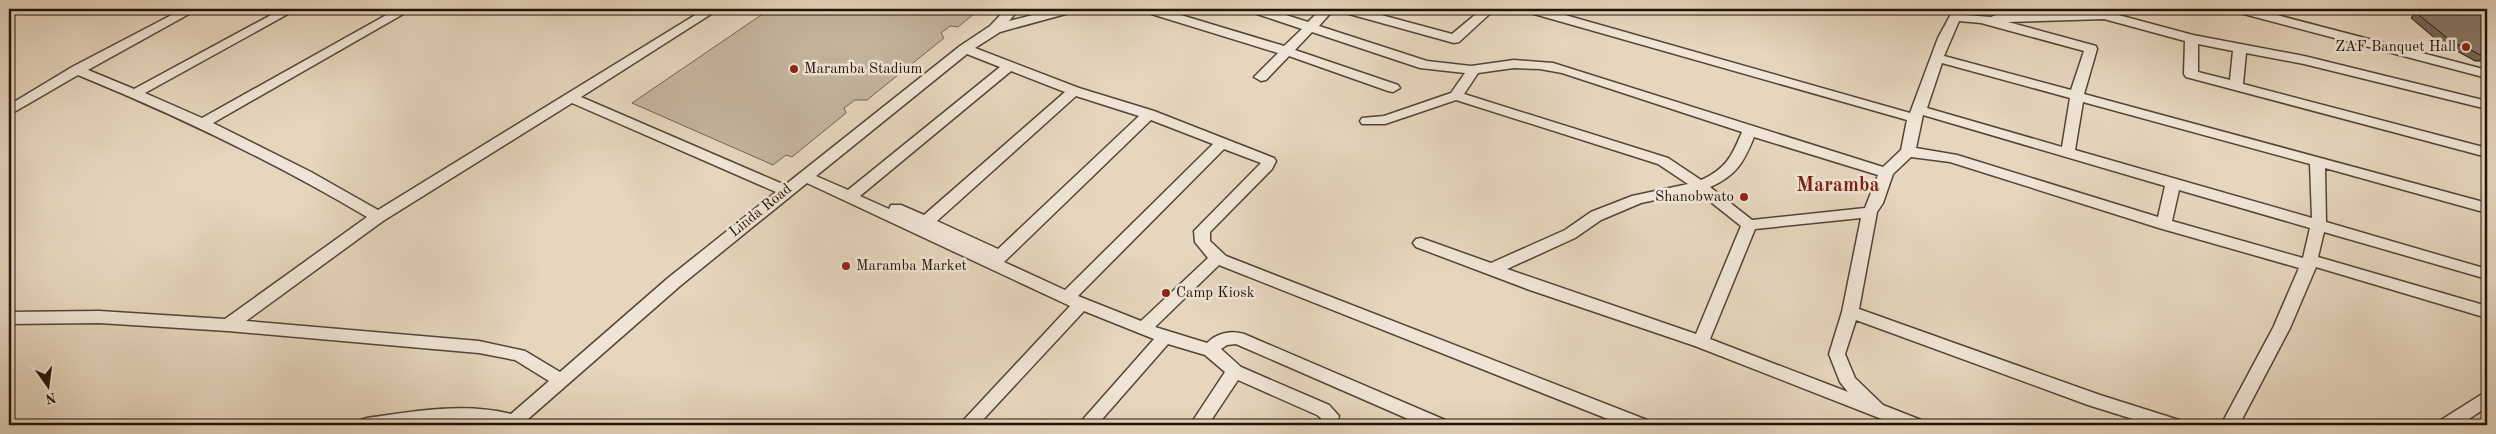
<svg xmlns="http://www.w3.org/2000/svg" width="2496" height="434" font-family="'Old Standard TT',serif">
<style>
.green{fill:#c5b59f;stroke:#746452}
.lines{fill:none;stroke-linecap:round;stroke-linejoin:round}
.minor-casing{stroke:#544434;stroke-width:3}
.minor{fill:#efe4d5;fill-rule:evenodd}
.wall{fill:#756758;stroke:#231306}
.building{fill:#887866;stroke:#231306}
.poi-dot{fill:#8f2418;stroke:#efe4d5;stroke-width:2}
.labels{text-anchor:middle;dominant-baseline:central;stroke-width:5;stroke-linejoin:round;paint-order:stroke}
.poi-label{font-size:15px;fill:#231306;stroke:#efe4d5;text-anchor:start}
.street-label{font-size:15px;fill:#231306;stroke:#efe4d5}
.district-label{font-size:20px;font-weight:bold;fill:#7a1f14;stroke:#efe4d5}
</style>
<rect width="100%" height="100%" fill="#e6d6be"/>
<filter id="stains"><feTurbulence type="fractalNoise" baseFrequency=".004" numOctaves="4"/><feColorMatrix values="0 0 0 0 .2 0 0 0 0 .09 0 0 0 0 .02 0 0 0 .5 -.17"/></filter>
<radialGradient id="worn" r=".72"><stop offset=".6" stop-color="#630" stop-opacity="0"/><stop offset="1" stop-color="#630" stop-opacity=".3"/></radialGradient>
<path class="green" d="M 770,9 L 980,9 L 958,27 L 950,26 L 941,33 L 944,38 L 867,100 L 855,100 L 844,108 L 846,113 L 792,157 L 786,155 L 773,165 L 632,103 Z"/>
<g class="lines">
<g class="minor-casing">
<path id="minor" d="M 183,9 L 198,9 L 88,70 L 134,89 L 282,9 L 297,9 L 145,93 L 202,118 L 397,9 L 412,9 L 213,123 L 311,172 L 378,210 L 705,9 L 719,9 L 581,97 L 785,185 L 960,46 L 990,26 L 1006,9 L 1019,9 L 1009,21 L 1056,9 L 1075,9 L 1073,12 L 1000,32 L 975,48 L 1079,88 L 1154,111 L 1274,158 L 1276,161 L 1272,169 L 1210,232 L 1210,241 L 1226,256 L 1647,420 L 1650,425 L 1623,425 L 1219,265 L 1155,327 L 1207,343 C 1217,333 1231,330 1244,334 L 1445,420 L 1448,425 L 1422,425 L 1236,344 L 1227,345 L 1221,349 L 1241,367 L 1329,405 L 1339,416 L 1336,425 L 1318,425 L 1321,418 L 1317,415 L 1238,380 L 1208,425 L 1190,425 L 1225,372 L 1205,355 L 1168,344 L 1097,425 L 1078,425 L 1154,339 L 1084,311 L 978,425 L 959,425 L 1070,306 L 807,183 L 680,286 L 528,419 L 533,425 L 469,423 L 358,425 L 361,420 L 367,418 C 413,411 466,402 511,414 L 549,381 L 515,360 L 479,353 L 228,331 L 99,323 L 9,324 L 9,312 L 99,311 L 225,319 L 367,217 C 274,162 178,116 78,75 L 9,115 L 9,105 L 72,67 ZM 967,54 L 1000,67 L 848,190 L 816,176 ZM 1011,71 L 1065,92 L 924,215 L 901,205 L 891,205 L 889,209 L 860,196 ZM 1076,96 L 1139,116 L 998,249 L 937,221 ZM 572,103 L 776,192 L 668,278 L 560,372 L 525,351 L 479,341 L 246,321 L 383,221 ZM 1151,120 L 1213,144 L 1065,290 L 1004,262 ZM 1224,149 L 1261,163 L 1194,231 L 1195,242 L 1208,258 L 1141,321 L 1078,296 Z
M 1143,9 L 1161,9 L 1284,46 L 1302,29 L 1251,12 L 1249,9 L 1267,9 L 1308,22 L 1321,9 L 1334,9 L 1319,26 L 1427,61 L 1471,66 L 1514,60 L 1553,63 L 1883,167 L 1901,150 L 1907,120 L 1527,12 L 1525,9 L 1544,9 L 1910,113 L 1938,38 L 1951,14 L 1991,17 L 1996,15 L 2098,11 L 2099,9 L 2111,9 L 2111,13 L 2193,35 L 2304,56 L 2487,101 L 2487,109 L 2304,64 L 2246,53 L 2243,84 L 2487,148 L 2487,157 L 2186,77 L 2184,74 L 2185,41 L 2104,19 L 2008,22 L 2096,46 L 2097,49 L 2084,94 L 2487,203 L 2487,213 L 2325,168 L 2326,222 L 2487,269 L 2487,279 L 2324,232 L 2318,257 L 2487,306 L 2487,318 L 2316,267 L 2290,328 L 2239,425 L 2221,425 L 2273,328 L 2299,268 L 2159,228 L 1950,162 L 1911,157 L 1893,174 L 1883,203 L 1877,212 L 1859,309 L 2100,395 L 2179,420 L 2182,425 L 2152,425 L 2088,405 L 1856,320 L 1845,354 L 1855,378 L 1883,405 L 1921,420 L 1924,425 L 1897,425 L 1695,346 L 1527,289 L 1416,247 L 1413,243 L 1416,239 L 1421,238 L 1491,263 L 1565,230 L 1591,212 L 1632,196 L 1688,184 L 1658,164 L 1456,100 L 1385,124 L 1362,124 L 1360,121 L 1362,118 L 1384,116 L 1451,93 L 1465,73 L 1420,68 L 1312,32 L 1295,50 L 1398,85 L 1400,88 L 1393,92 L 1388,91 L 1289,56 L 1266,80 L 1261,81 L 1254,77 L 1278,53 L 1145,12 ZM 1959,21 L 1981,23 L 2084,51 L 2071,90 L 1944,56 ZM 2198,44 L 2233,51 L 2230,80 L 2198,72 ZM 1942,63 L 2070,98 L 2062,147 L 1927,108 ZM 1514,68 L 1540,69 L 1562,73 L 1742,132 C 1732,156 1726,169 1701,180 L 1668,158 L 1464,94 L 1478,73 ZM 2083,102 L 2310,164 L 2312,218 L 2075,150 ZM 1923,115 L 2165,186 L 2158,217 L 1957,155 L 1916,148 ZM 1754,137 L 1878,175 L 1865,208 L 1752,220 L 1710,187 C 1736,176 1744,162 1754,137 ZM 2179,190 L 2310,228 L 2303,258 L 2172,221 ZM 1697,191 L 1741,226 L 1696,334 L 1507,269 L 1575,238 L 1601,220 L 1641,203 ZM 1861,218 L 1842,312 L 1829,354 L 1840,382 L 1848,392 L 1710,339 L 1755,229 Z
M 1340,9 L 1359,9 L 1452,34 L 1482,9 L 1495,9 L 1459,42 L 1454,43 L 1342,12 Z
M 2234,9 L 2254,9 L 2487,70 L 2487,78 L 2236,12 Z
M 2487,391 L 2487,407 L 2460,425 L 2438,425 L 2441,420 Z"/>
</g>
<use href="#minor" class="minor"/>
</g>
<path class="wall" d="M 2487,10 L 2487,61 L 2475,61 L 2457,51 L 2451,52 L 2411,18 L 2415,12 Z"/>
<path class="building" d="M 2487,10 L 2487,19 L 2485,19 L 2487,21 L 2487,54 L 2480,55 L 2462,45 L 2456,45 L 2415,12 Z"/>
<g class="poi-dot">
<circle cx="2466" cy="47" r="5"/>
<circle cx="794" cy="69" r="5"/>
<circle cx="1744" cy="197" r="5"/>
<circle cx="846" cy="266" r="5"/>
<circle cx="1166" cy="293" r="5"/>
</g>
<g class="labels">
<g class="poi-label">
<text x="2456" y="47" text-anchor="end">ZAF Banquet Hall</text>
<text x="804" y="69">Maramba Stadium</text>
<text x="1734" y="197" text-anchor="end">Shanobwato</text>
<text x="856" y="266">Maramba Market</text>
<text x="1176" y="293">Camp Kiosk</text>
</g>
<g class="street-label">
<text transform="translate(761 211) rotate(-39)">Linda Road</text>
</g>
<g class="district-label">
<text x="1838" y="186">Maramba</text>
</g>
</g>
<rect width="2496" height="434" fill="none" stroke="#e6d6be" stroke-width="30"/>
<rect x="10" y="10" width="2476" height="414" fill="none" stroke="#231306" stroke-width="2.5"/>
<rect x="15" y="15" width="2466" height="404" fill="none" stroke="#231306"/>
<g transform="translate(48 386) rotate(166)" stroke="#efe4d5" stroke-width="4" paint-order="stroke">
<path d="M0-4L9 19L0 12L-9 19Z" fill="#231306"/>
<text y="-8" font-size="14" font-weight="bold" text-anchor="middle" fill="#231306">N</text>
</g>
<rect width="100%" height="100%" filter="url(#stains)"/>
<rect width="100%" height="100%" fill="url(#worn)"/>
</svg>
